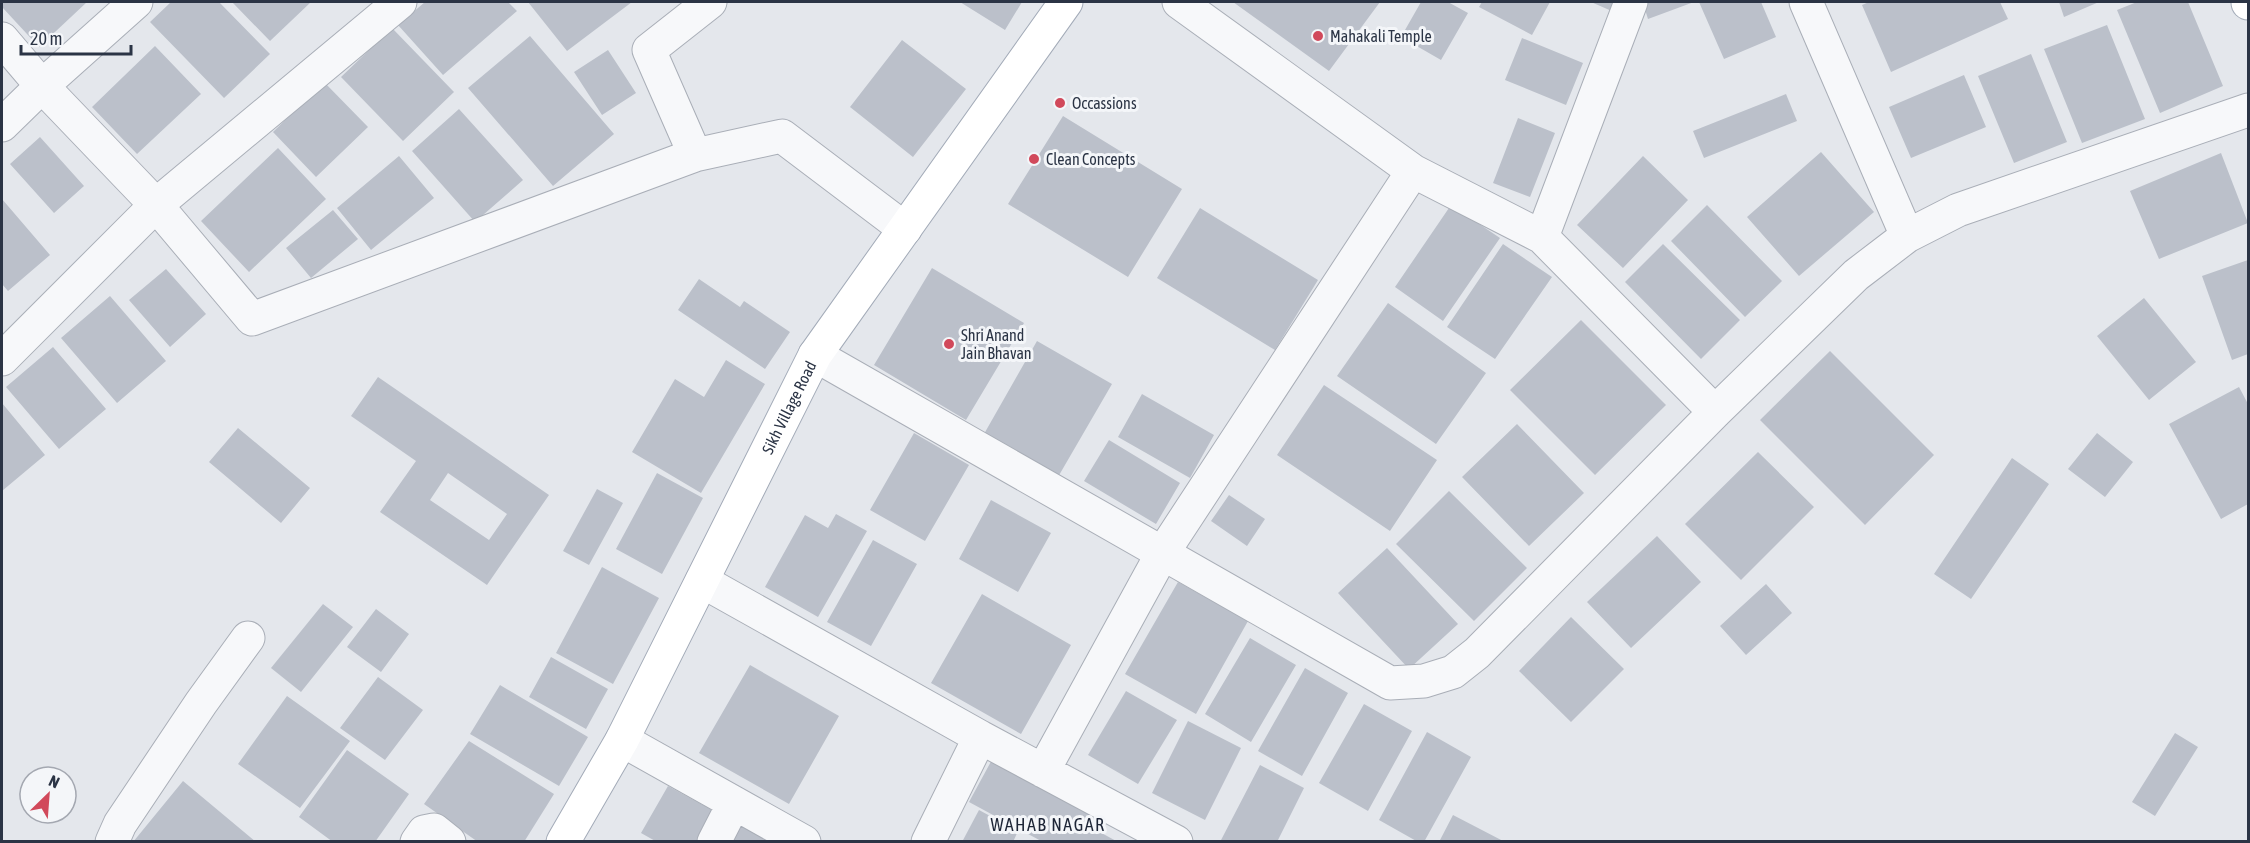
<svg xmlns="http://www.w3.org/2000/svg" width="2250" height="843" font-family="'Asap Condensed',sans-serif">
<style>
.building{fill:#bbc0ca;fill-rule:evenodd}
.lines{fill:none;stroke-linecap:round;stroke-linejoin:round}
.minor-casing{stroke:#a9aeb7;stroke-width:35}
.major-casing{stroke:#a3abb8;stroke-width:35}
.minor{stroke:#f7f8fa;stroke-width:33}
.major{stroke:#fff;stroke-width:33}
.poi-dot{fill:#d1495b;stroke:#f4f6f9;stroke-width:2}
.labels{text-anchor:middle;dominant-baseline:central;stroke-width:6;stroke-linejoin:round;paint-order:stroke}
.poi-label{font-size:16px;fill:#2b3445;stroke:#f4f6f9;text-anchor:start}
.street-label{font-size:16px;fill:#2b3445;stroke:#f4f6f9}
.neighbourhood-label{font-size:18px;letter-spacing:1.5px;fill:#1d2536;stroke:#f4f6f9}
</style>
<rect width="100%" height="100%" fill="#e4e7ec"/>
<path class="building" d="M 2,2 L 87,2 L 39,47 L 2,7 Z
M 171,2 L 219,2 L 270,54 L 224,98 L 150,22 Z
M 232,2 L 311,2 L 270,41 Z
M 425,2 L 508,2 L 517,11 L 443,75 L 398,25 Z
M 528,2 L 632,2 L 567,51 Z
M 960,2 L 1022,2 L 1005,30 Z
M 1233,2 L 1380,2 L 1329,71 Z
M 1421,2 L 1448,2 L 1468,13 L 1441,60 L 1401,37 Z
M 1482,2 L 1550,2 L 1532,35 L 1479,7 Z
M 1591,2 L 1619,2 L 1614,12 Z
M 1647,2 L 1694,2 L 1648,19 L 1643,3 Z
M 1699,2 L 1761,2 L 1776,37 L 1724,59 Z
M 1869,2 L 2000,2 L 2008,19 L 1891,72 L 1862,5 Z
M 2059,2 L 2099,2 L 2064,17 Z
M 2137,2 L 2188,2 L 2223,86 L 2160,113 L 2117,10 Z
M 2107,25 L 2145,119 L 2082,143 L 2044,49 Z
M 392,28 L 454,92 L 403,141 L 341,77 Z
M 530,36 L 614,134 L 553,186 L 468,88 Z
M 1522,38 L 1583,63 L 1566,105 L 1505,80 Z
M 902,40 L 966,89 L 913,157 L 850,107 Z
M 155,46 L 201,94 L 137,154 L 92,107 Z
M 608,50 L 636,93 L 602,115 L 574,72 Z
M 2031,54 L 2067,142 L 2014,163 L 1978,76 Z
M 1964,75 L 1986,127 L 1911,158 L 1889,107 Z
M 324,82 L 368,127 L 316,177 L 273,132 Z
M 1786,94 L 1797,121 L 1704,158 L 1693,131 Z
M 459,109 L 523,180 L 475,222 L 412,151 Z
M 1063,116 L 1182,189 L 1128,277 L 1008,204 Z
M 1518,118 L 1555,133 L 1530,197 L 1493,183 Z
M 40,137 L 84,186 L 54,213 L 10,164 Z
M 278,148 L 326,199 L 249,272 L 201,221 Z
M 1821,152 L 1874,212 L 1799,276 L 1747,217 Z
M 2221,153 L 2248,223 L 2159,259 L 2130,191 Z
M 399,156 L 434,198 L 371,250 L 337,208 Z
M 1643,156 L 1688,200 L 1623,268 L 1577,225 Z
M 2,199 L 50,255 L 8,291 L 2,284 Z
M 1451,205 L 1500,238 L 1443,321 L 1395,287 Z
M 1707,205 L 1782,281 L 1745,317 L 1671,241 Z
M 1200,208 L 1318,280 L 1275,350 L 1157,278 Z
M 333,210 L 358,239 L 311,278 L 286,248 Z
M 1503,244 L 1552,277 L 1495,359 L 1447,327 Z
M 1663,244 L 1740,320 L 1701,359 L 1625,282 Z
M 2248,260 L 2248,354 L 2232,360 L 2202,276 Z
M 932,268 L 1024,323 L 966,420 L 874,365 Z
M 166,269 L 206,314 L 170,347 L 129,300 Z
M 699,279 L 740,307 L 744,301 L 790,332 L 765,369 L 678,310 Z
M 110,296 L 166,361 L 117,403 L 61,338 Z
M 2144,298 L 2196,362 L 2149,400 L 2097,336 Z
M 1388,303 L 1486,373 L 1436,444 L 1337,376 Z
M 1581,320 L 1666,405 L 1595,475 L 1510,390 Z
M 1037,341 L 1112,384 L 1058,477 L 984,434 Z
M 53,347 L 106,409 L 59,449 L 6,387 Z
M 1830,351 L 1934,455 L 1865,525 L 1760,420 Z
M 726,360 L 765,384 L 701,493 L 632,452 L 675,379 L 704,397 Z
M 378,377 L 549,495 L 487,585 L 380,512 L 416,461 L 351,416 ZM 448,473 L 507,514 L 489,540 L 430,500 Z
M 1324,385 L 1437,460 L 1390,531 L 1277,455 Z
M 2239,387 L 2248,404 L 2248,504 L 2221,519 L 2169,424 Z
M 1142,394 L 1214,435 L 1190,478 L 1118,437 Z
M 2,403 L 45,455 L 2,491 Z
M 1517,424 L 1584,493 L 1529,546 L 1462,477 Z
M 238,428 L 310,488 L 281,523 L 209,462 Z
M 914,433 L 969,465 L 925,541 L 870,510 Z
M 2097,433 L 2133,462 L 2105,497 L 2068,469 Z
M 1109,440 L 1180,483 L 1156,524 L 1084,481 Z
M 1758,452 L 1814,507 L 1741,580 L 1685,524 Z
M 2012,458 L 2049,484 L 1971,599 L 1934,574 Z
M 657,473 L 703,498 L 662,574 L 616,549 Z
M 597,489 L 623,503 L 589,565 L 563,551 Z
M 1449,491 L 1527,568 L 1474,621 L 1396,544 Z
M 1229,495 L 1265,519 L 1247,546 L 1211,521 Z
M 991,500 L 1051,533 L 1018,592 L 959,559 Z
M 836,514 L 867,531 L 818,617 L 765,587 L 805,515 L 828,528 Z
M 1657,536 L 1701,582 L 1631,648 L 1587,602 Z
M 873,540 L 917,564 L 871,646 L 827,622 Z
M 1387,548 L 1458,624 L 1409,669 L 1338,593 Z
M 602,567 L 659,598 L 613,684 L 556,653 Z
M 1178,582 L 1248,621 L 1196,714 L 1125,674 Z
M 1766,584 L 1792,613 L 1746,655 L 1720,626 Z
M 982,594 L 1071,645 L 1021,734 L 931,683 Z
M 323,604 L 353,627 L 301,692 L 271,668 Z
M 376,609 L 409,634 L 381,672 L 347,647 Z
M 1571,617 L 1624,669 L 1571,722 L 1519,671 Z
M 1250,638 L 1296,665 L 1251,742 L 1205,714 Z
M 551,657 L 608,689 L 586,729 L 529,697 Z
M 750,665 L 839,716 L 789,804 L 699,753 Z
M 1305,668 L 1348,693 L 1302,776 L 1258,751 Z
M 378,677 L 423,710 L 385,760 L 340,728 Z
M 500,685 L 588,737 L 559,786 L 470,734 Z
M 1126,691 L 1177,720 L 1138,784 L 1088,755 Z
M 287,696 L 350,741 L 300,808 L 238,764 Z
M 1364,704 L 1412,731 L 1368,811 L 1319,783 Z
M 1188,721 L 1241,748 L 1205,820 L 1152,793 Z
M 1427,732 L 1471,757 L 1424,842 L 1418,842 L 1379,820 Z
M 2175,733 L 2198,747 L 2155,816 L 2132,802 Z
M 469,741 L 554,794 L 524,842 L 478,842 L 424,804 Z
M 347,750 L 409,794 L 375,842 L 333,842 L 299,817 Z
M 994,756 L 1105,814 L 1096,830 L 1118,842 L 1043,842 L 969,802 Z
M 1260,765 L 1304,788 L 1277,842 L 1220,842 Z
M 183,781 L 256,842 L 133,842 Z
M 668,786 L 719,814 L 704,842 L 657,842 L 641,833 Z
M 979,810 L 1018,831 L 1013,842 L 962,842 Z
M 1453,815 L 1505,842 L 1439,842 Z
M 737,819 L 771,837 L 769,842 L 726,842 Z"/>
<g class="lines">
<g class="minor-casing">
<path id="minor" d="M 1179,2 L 1413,171 L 1542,237 L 1715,412
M 1806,2 L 1907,236
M 2,39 L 42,86 L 156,205 L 252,319 L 695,155 L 782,136 L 905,229
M 2,125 L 42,86 L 136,2
M 695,155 L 649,50 L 710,2
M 1542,237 L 1631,2
M 815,355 L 1390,683 L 1424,681 L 1453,672 L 1477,653 L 1715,412 L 1856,275 L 1907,236 L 1958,210 L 2248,110
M 2,359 L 156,205 L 400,2
M 702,581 L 980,737 L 928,842
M 980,737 L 1176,842
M 622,740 L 804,842
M 1043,771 L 1162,554 L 1413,171
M 112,842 L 120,824 L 201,703 L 248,638
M 417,842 L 424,832 L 434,830 L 449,842
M 714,842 L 734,803"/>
</g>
<g class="major-casing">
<g id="major">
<path d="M 2248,2 L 2248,3"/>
<path id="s1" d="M 563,842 L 622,740 L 815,355 L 1066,2"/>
</g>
</g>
<use href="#minor" class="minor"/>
<use href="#major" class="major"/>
</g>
<g class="poi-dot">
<circle cx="1318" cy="36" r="6"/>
<circle cx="1060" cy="103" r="6"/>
<circle cx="1034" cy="159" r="6"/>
<circle cx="949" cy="344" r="6"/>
</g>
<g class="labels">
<g class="poi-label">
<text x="1330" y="36">Mahakali Temple</text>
<text x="1072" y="103">Occassions</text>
<text x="1046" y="159">Clean Concepts</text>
<text x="961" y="335">Shri Anand<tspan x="961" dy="18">Jain Bhavan</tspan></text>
</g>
<g class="street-label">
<text stroke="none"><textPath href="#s1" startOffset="490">Sikh Village Road</textPath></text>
</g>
<g class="neighbourhood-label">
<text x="1048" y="824">WAHAB NAGAR</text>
</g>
</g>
<rect width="2250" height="843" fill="none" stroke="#2b3445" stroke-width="6"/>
<g transform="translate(48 795) rotate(25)"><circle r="28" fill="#f4f6f9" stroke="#a4a8b1" stroke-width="1.5"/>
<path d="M0-4.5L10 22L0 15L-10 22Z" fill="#d1495b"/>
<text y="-9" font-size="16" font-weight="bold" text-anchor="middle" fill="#2b3445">N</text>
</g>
<path d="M21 45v9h110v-9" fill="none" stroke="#2b3445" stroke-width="3"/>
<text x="30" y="45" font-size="18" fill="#2b3445" stroke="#f4f6f9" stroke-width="4.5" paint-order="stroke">20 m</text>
</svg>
